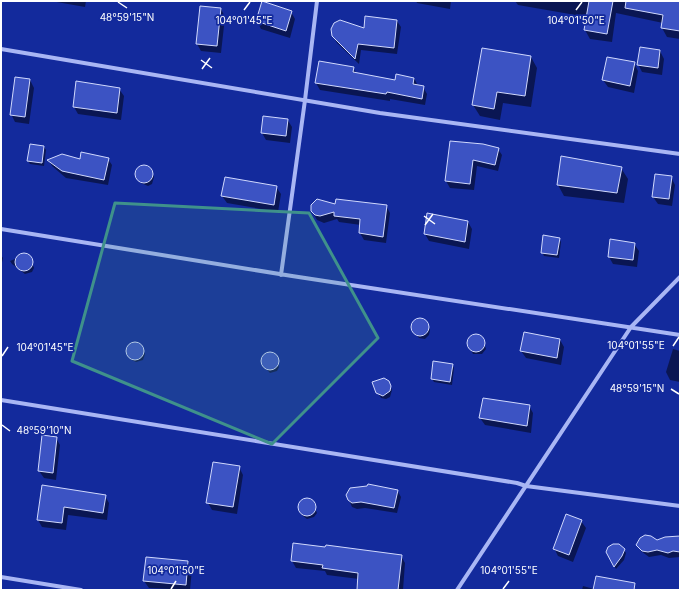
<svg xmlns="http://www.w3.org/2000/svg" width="681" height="591" font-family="Inter,sans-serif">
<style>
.shadow{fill:#0007}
.building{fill:#3c53c3;stroke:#d1d9fd}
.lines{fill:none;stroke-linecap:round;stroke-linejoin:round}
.minor{stroke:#a9b6f4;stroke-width:4}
.marked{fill:#3f918b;fill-opacity:0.2;stroke:#3f918b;stroke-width:3;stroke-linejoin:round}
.ticks{fill:none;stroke:#fff;stroke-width:1.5}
.ticks-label{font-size:10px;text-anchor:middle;fill:#fff;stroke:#132a9c;stroke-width:3.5;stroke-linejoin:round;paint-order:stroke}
</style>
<rect width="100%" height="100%" fill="#132a9c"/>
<path class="shadow" d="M 51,1 L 86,1 L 85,7 Z
M 416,1 L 451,1 L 450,9 L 417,3 Z
M 515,1 L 680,1 L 680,39 L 667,37 L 662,28 L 663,23 L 616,13 L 612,42 L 590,39 L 585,30 L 587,17 L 518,5 Z
M 221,9 L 225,17 L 221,53 L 201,51 L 197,44 Z
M 291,12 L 295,19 L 290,38 L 261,29 L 257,21 Z
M 397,21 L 401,27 L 397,54 L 361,50 L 359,64 L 337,43 L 333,36 Z
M 483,49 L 531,57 L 537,68 L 531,107 L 503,103 L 500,120 L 480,116 L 473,105 Z
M 660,51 L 664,59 L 662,75 L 642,72 L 638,64 Z
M 634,63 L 638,71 L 634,93 L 608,87 L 603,80 Z
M 353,68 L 357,74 L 396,82 L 414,78 L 418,86 L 423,87 L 427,94 L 425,105 L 390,99 L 390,101 L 320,90 L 316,83 Z
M 30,80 L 34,88 L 29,124 L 15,122 L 11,114 Z
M 119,89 L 124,96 L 121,120 L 78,114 L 74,107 Z
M 287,119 L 292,127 L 290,143 L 266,140 L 262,133 Z
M 451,142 L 498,149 L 502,155 L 498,171 L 477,166 L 474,190 L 450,188 L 446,181 Z
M 44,147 L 46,150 L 44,166 L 30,164 L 28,161 Z
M 108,159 L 112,165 L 108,185 L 66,178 L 52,166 L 49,160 Z
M 145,166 L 150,169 L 154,177 L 152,184 L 148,186 L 141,183 L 137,171 L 140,167 Z
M 621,168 L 628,179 L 624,203 L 564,196 L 558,185 Z
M 671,177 L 675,185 L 672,206 L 658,204 L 653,197 Z
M 276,187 L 281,194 L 278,212 L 227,203 L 222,196 Z
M 336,205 L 386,206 L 390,213 L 386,243 L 364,240 L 360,233 L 361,225 L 339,222 L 337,219 L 324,223 L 317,220 L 313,213 Z
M 468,222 L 472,229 L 469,249 L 429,241 L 425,234 Z
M 559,239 L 561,242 L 559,258 L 544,256 L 542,252 Z
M 634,244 L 639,251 L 637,267 L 613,264 L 609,257 Z
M 1,255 L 3,258 L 1,267 Z
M 25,255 L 31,259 L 34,268 L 32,272 L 25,274 L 12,264 L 10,261 Z
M 419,320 L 424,320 L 430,330 L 429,335 L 425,339 L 419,338 L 413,330 L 415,322 Z
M 524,334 L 560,340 L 564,347 L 561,365 L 526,358 L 521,351 Z
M 477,336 L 482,338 L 486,349 L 482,354 L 473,354 L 469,346 L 469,341 L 472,337 Z
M 136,343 L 141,346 L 145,354 L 143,360 L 136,362 L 132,360 L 127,351 L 129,346 Z
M 673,349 L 680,351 L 680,382 L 670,380 L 666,372 Z
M 270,354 L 275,356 L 279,367 L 277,371 L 270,373 L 262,364 L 262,359 L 265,355 Z
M 452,365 L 454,368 L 452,385 L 434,382 L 432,379 Z
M 388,382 L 392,390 L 390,397 L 386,399 L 381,398 L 378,393 Z
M 529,406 L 533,413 L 531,433 L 485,425 L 480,418 Z
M 56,438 L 60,445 L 56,480 L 44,478 L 39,471 Z
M 239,467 L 243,475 L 237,514 L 212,510 L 208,503 Z
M 42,486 L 105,496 L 109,503 L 107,520 L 68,515 L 66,530 L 42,527 L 38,520 Z
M 397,490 L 401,497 L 397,513 L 365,508 L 357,509 L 352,507 L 349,500 Z
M 305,500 L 310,500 L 314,506 L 317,513 L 314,517 L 307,519 L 303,516 L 301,512 L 299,507 L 301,502 Z
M 581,521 L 586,528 L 573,562 L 558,556 L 554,548 Z
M 679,535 L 680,535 L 680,557 L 669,558 L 661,555 L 649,557 L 641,551 L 638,545 L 678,537 Z
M 326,548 L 401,556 L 405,563 L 403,590 L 358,590 L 359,579 L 327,575 L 325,571 L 296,568 L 292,561 Z
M 624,550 L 626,553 L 624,560 L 616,569 L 608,555 Z
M 188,562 L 192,569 L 190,590 L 149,588 L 144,581 Z
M 583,586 L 594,589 L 615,590 L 582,590 Z"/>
<path class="building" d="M 262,1 L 292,11 L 286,31 L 256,21 Z
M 589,1 L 613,1 L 607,34 L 584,30 Z
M 626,1 L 680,1 L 680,31 L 661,28 L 663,15 L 625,8 Z
M 200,6 L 221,8 L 217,46 L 196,44 Z
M 365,16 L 397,20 L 394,48 L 358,44 L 355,59 L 332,36 L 331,29 L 334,23 L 340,20 L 364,28 Z
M 640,47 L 660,50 L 658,68 L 637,65 Z
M 482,48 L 531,56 L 525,96 L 497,92 L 494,109 L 472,105 Z
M 607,57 L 635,62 L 630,86 L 602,80 Z
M 319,61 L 354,67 L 353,72 L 395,80 L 396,74 L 414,78 L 413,84 L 424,86 L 422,99 L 387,92 L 386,94 L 315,83 Z
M 15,77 L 30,79 L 25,117 L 10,115 Z
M 76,81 L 120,88 L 117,113 L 73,107 Z
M 263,116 L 288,119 L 286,136 L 261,133 Z
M 450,141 L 483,144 L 499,148 L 495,165 L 473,160 L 470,184 L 445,181 Z
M 30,144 L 44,146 L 42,163 L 27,161 Z
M 81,152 L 109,158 L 104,180 L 62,171 L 47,160 L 62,154 L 80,159 Z
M 561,156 L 622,167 L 617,193 L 557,185 Z
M135 174a9 9 0 1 1 18 0a9 9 0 1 1-18 0Z
M 655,174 L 672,176 L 669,199 L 652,197 Z
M 225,177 L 277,186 L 274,205 L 221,196 Z
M 317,199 L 335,204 L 336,199 L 387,205 L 383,237 L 359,233 L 360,219 L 334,216 L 334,212 L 320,216 L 315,215 L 311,211 L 311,205 Z
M 427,213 L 468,221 L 465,242 L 424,234 Z
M 543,235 L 560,238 L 557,255 L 541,253 Z
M 610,239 L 635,243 L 633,260 L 608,257 Z
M15 262a9 9 0 1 1 18 0a9 9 0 1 1-18 0Z
M411 327a9 9 0 1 1 18 0a9 9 0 1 1-18 0Z
M 524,332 L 560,339 L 557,358 L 520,351 Z
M467 343a9 9 0 1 1 18 0a9 9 0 1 1-18 0Z
M126 351a9 9 0 1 1 18 0a9 9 0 1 1-18 0Z
M261 361a9 9 0 1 1 18 0a9 9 0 1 1-18 0Z
M 433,361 L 453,364 L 450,382 L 431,379 Z
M 384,378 L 389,381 L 391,386 L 390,391 L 383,396 L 376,393 L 372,382 Z
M 483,398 L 530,405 L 527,426 L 479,418 Z
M 42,435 L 57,437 L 53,473 L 38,471 Z
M 213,462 L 240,466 L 233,507 L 206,503 Z
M 368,484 L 398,490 L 394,508 L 361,502 L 352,503 L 348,500 L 346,495 L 350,488 L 367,486 Z
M 42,485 L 106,495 L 103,513 L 64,507 L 62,523 L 37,520 Z
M298 507a9 9 0 1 1 18 0a9 9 0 1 1-18 0Z
M 566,514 L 582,520 L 569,555 L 553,549 Z
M 645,535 L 651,536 L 657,540 L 665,537 L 680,536 L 680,552 L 673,551 L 668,553 L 657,550 L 648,552 L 642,551 L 636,545 L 640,538 Z
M 293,543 L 325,547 L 326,545 L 402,555 L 398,590 L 357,590 L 358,573 L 322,568 L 323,565 L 291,561 Z
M 613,544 L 619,544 L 625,549 L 622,556 L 614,567 L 606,552 L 608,547 Z
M 146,557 L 188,561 L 186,585 L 143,581 Z
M 596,576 L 635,583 L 634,590 L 593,590 Z"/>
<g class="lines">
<path class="minor" d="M 1,49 L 380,113 L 680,154
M 1,229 L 292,276 L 680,335
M 281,275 L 305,100 L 317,1
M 1,400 L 517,483 L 526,486 L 680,506
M 1,577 L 81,590
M 457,590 L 631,327 L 680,277"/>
</g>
<path class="marked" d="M 115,203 L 309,213 L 378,338 L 272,444 L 72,361 Z"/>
<path class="ticks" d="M 118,2 L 127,8M 244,10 L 250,2M 576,10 L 582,2M 201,60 L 212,68M 202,69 L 210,58M 424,216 L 435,224M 425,225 L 433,214M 673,346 L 679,337M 2,356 L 8,347M 671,389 L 679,394M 2,425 L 10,431M 171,589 L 176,581M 503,589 L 509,581"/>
<g class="ticks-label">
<text x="127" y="21">48°59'15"N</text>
<text x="244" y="24">104°01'45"E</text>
<text x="576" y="24">104°01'50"E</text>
<text x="636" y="349">104°01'55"E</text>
<text x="45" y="351">104°01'45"E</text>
<text x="637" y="392">48°59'15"N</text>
<text x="44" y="434">48°59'10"N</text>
<text x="176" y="574">104°01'50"E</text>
<text x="509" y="574">104°01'55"E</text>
</g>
<rect width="681" height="591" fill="none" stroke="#ffffff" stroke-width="4"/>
</svg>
